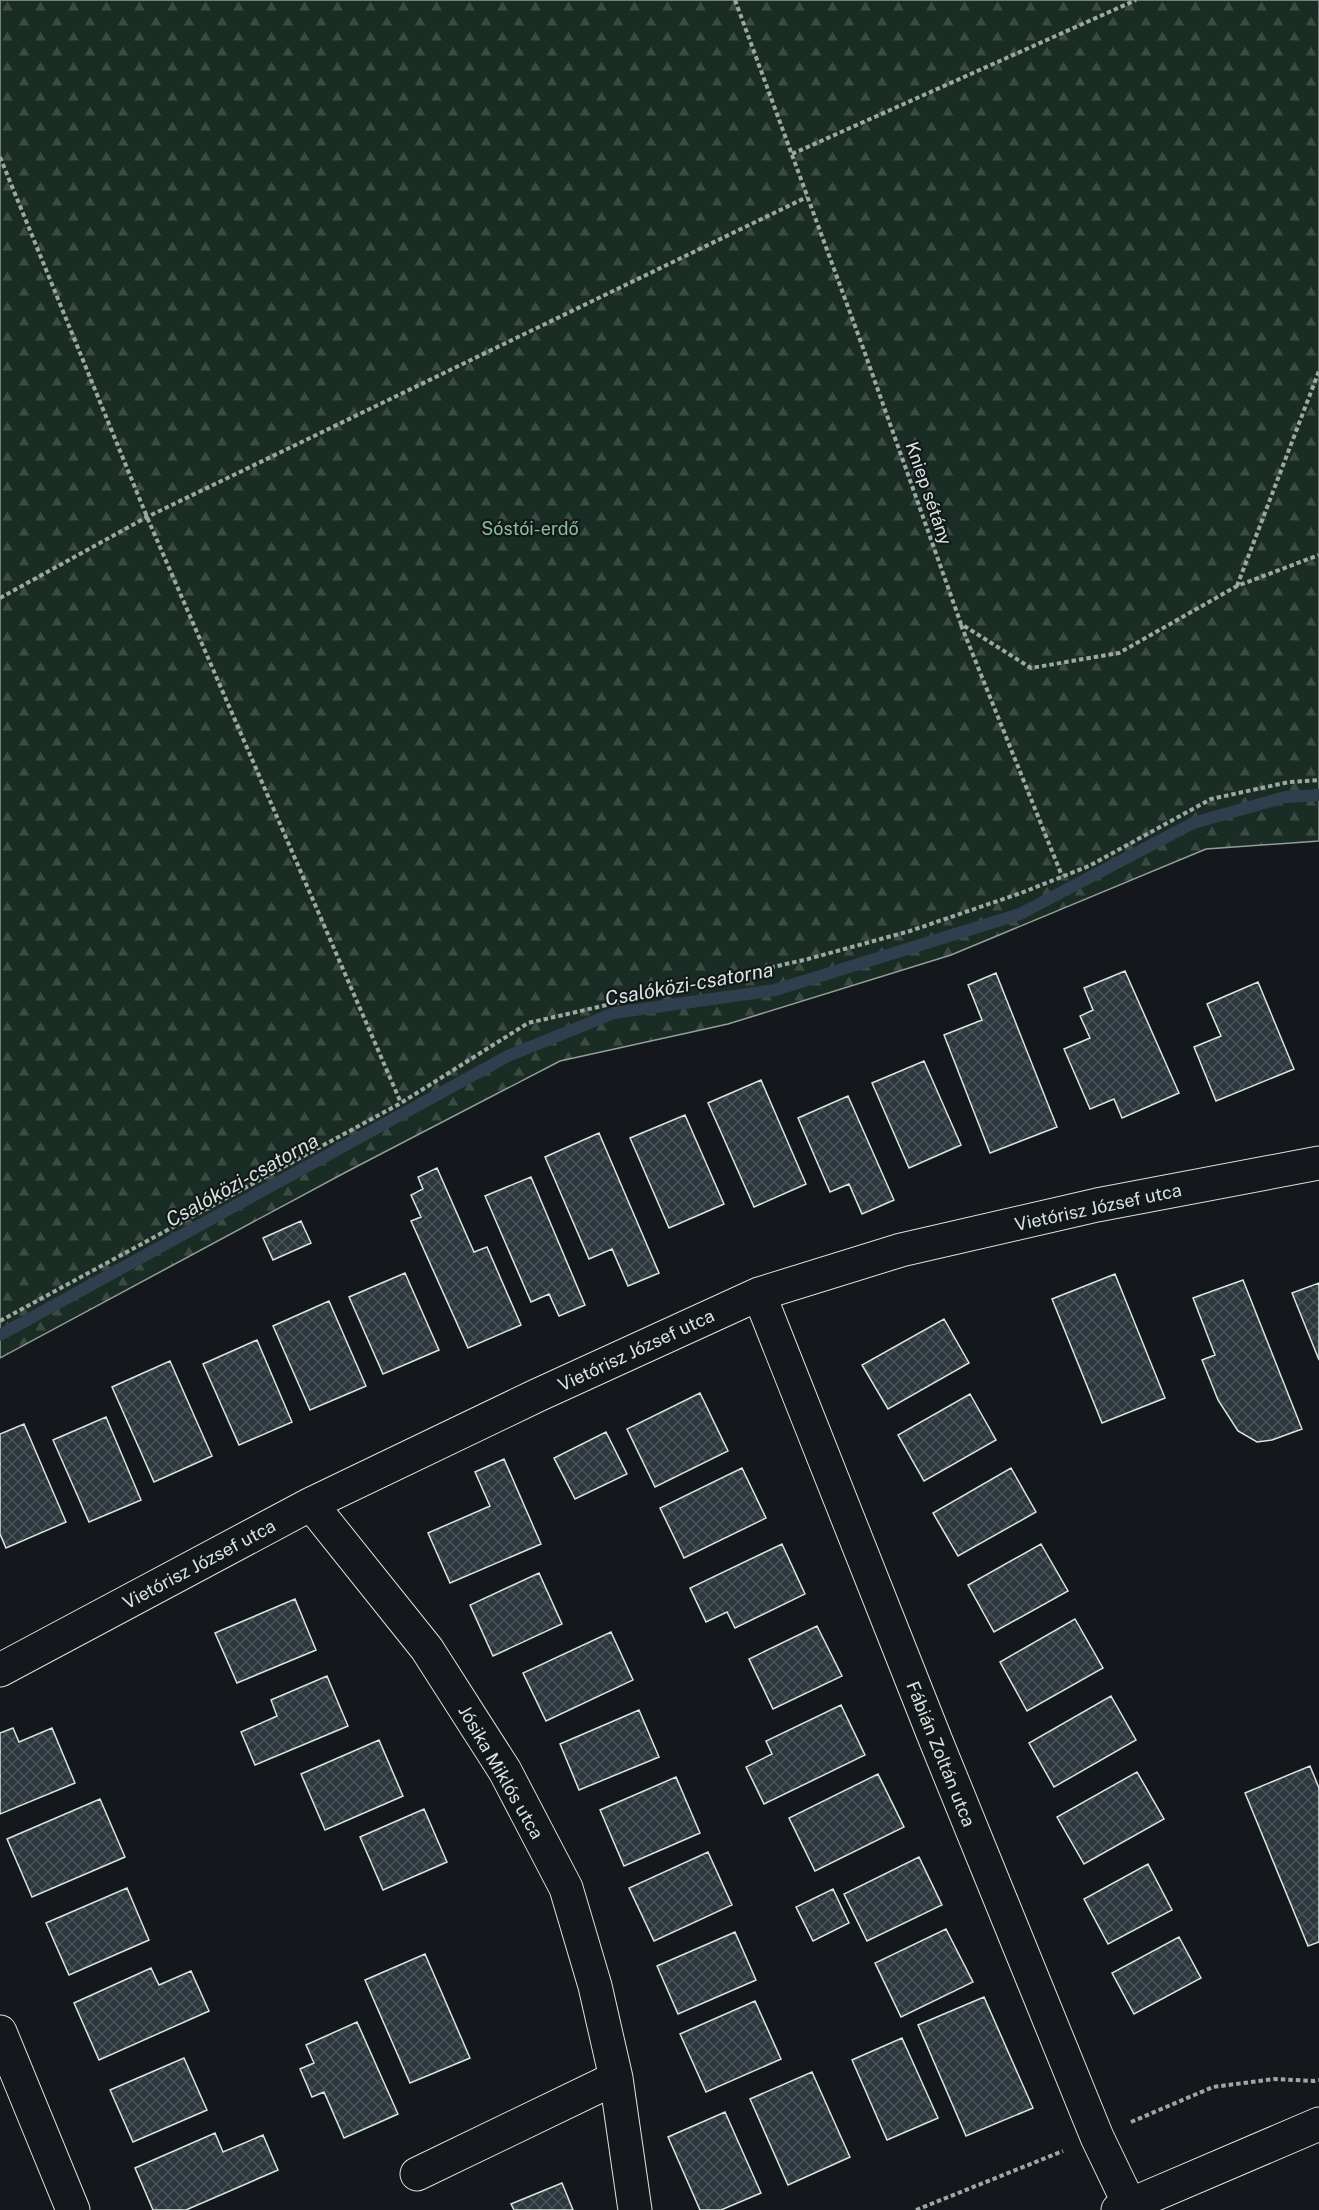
<svg xmlns="http://www.w3.org/2000/svg" width="1319" height="2210" font-family="'Public Sans',sans-serif">
<style>
.forest{fill:url(#forest-firs);stroke:#939e99;stroke-width:1.5}
.lines{fill:none;stroke-linecap:round;stroke-linejoin:round}
.stream{stroke:#2f3f4d;stroke-width:12}
.building{fill:url(#building-cross-hatch);stroke:#d8e6dc;stroke-width:1.5}
.minor-casing{stroke:#d8e6dc;stroke-width:35}
.tertiary-casing{stroke:#d8e6dc;stroke-width:35}
.path{stroke:#9da8a2;stroke-width:4;stroke-dasharray:4.5 3;stroke-linecap:butt}
.minor{stroke:#14181c;stroke-width:33}
.tertiary{stroke:#14181c;stroke-width:33}
.labels{text-anchor:middle;dominant-baseline:central;stroke-width:4.5;stroke-linejoin:round;paint-order:stroke}
.street-label{font-size:18px;fill:#d8e6dc;stroke:#14181c}
.park-label{font-size:18px;fill:#8ac095;stroke:#14181c}
.water-label{font-size:20px;font-style:italic;fill:#d8e6dc;stroke:#14181c}
</style>
<defs>
<pattern id="forest-firs" width="22" height="20" patternUnits="userSpaceOnUse" patternTransform="scale(1.5)"><rect width="22" height="20" fill="#1a2d24"/><path d="M5 1l3.5 6h-7zM16 11l3.5 6h-7z" fill="#3b4b43"/></pattern>
<pattern id="building-cross-hatch" width="8" height="8" patternUnits="userSpaceOnUse" patternTransform="scale(1.5)"><rect width="8" height="8" fill="#2c363c"/><path d="M0 0l8 8M0 8l8-8" fill="none" stroke="#4a5358"/></pattern>
</defs>
<rect width="100%" height="100%" fill="#14181c"/>
<path class="forest" d="M 0,0 L 1319,0 L 1319,841 L 1206,849 L 951,955 L 728,1024 L 560,1061 L 348,1171 L 0,1358 Z"/>
<g class="lines">
<path class="stream" d="M 0,1335 L 508,1056 L 614,1013 L 775,990 L 1020,914 L 1193,823 L 1285,797 L 1319,795"/>
</g>
<path class="building" d="M 1125,971 L 1179,1093 L 1122,1118 L 1114,1099 L 1090,1109 L 1064,1049 L 1090,1038 L 1080,1016 L 1093,1010 L 1084,988 Z
M 996,973 L 1057,1127 L 990,1153 L 944,1035 L 982,1020 L 968,985 Z
M 1258,982 L 1294,1069 L 1216,1101 L 1194,1047 L 1221,1036 L 1207,1004 Z
M 924,1061 L 961,1145 L 909,1168 L 872,1083 Z
M 761,1080 L 806,1184 L 754,1207 L 708,1103 Z
M 848,1096 L 894,1200 L 862,1214 L 849,1184 L 830,1192 L 798,1118 Z
M 685,1115 L 724,1204 L 669,1228 L 630,1138 Z
M 599,1133 L 659,1273 L 628,1286 L 612,1249 L 589,1259 L 545,1157 Z
M 437,1168 L 474,1252 L 487,1247 L 521,1325 L 468,1348 L 411,1221 L 421,1217 L 411,1195 L 423,1189 L 418,1177 Z
M 531,1177 L 585,1305 L 559,1316 L 549,1294 L 531,1302 L 485,1196 Z
M 301,1221 L 311,1243 L 273,1260 L 263,1238 Z
M 405,1273 L 439,1350 L 383,1374 L 349,1297 Z
M 1115,1274 L 1165,1398 L 1102,1423 L 1052,1299 Z
M 1243,1280 L 1302,1429 L 1272,1440 L 1257,1442 L 1238,1431 L 1218,1400 L 1202,1360 L 1215,1355 L 1193,1298 Z
M 1319,1283 L 1319,1360 L 1292,1293 Z
M 329,1301 L 366,1386 L 310,1410 L 273,1326 Z
M 944,1319 L 969,1363 L 888,1409 L 862,1365 Z
M 257,1340 L 292,1422 L 239,1445 L 203,1364 Z
M 170,1361 L 212,1456 L 154,1482 L 112,1387 Z
M 700,1393 L 728,1451 L 655,1487 L 627,1429 Z
M 970,1394 L 996,1440 L 924,1481 L 898,1435 Z
M 106,1417 L 141,1500 L 89,1522 L 53,1440 Z
M 24,1424 L 66,1522 L 6,1548 L 0,1534 L 0,1434 Z
M 606,1432 L 627,1474 L 575,1499 L 554,1458 Z
M 504,1459 L 541,1544 L 450,1583 L 428,1533 L 490,1506 L 475,1472 Z
M 742,1468 L 766,1518 L 684,1558 L 660,1508 Z
M 1011,1468 L 1036,1512 L 958,1556 L 933,1513 Z
M 782,1544 L 805,1594 L 735,1628 L 727,1612 L 706,1622 L 690,1588 Z
M 1041,1544 L 1068,1591 L 994,1632 L 968,1585 Z
M 539,1573 L 562,1624 L 493,1656 L 470,1605 Z
M 295,1599 L 316,1650 L 237,1683 L 215,1633 Z
M 1075,1619 L 1103,1668 L 1027,1711 L 1000,1662 Z
M 817,1626 L 842,1676 L 773,1709 L 749,1659 Z
M 611,1632 L 633,1680 L 546,1721 L 523,1673 Z
M 327,1676 L 348,1726 L 255,1765 L 241,1732 L 277,1716 L 271,1700 Z
M 1111,1696 L 1136,1740 L 1054,1787 L 1029,1743 Z
M 841,1705 L 865,1755 L 764,1804 L 746,1767 L 772,1754 L 766,1741 Z
M 639,1710 L 659,1757 L 579,1790 L 560,1744 Z
M 13,1728 L 19,1742 L 52,1728 L 75,1783 L 0,1814 L 0,1733 Z
M 379,1740 L 403,1796 L 325,1830 L 301,1774 Z
M 1310,1766 L 1319,1788 L 1319,1942 L 1308,1946 L 1245,1793 Z
M 1137,1772 L 1164,1819 L 1084,1864 L 1057,1817 Z
M 878,1774 L 904,1827 L 815,1871 L 789,1818 Z
M 676,1777 L 700,1833 L 624,1866 L 600,1810 Z
M 100,1799 L 125,1857 L 32,1897 L 7,1839 Z
M 424,1809 L 447,1862 L 383,1890 L 360,1837 Z
M 708,1852 L 732,1905 L 654,1941 L 629,1888 Z
M 919,1857 L 942,1905 L 867,1941 L 844,1894 Z
M 1148,1864 L 1172,1910 L 1108,1944 L 1084,1899 Z
M 127,1888 L 149,1940 L 69,1975 L 46,1923 Z
M 833,1889 L 849,1923 L 813,1941 L 796,1907 Z
M 946,1929 L 973,1982 L 901,2017 L 875,1963 Z
M 735,1932 L 756,1980 L 678,2014 L 657,1966 Z
M 1179,1937 L 1201,1978 L 1134,2014 L 1112,1973 Z
M 425,1954 L 470,2058 L 410,2083 L 365,1980 Z
M 151,1968 L 159,1985 L 191,1971 L 209,2011 L 99,2060 L 74,2003 Z
M 984,1997 L 1033,2108 L 966,2136 L 918,2025 Z
M 755,2001 L 781,2059 L 706,2092 L 680,2034 Z
M 357,2022 L 398,2114 L 344,2138 L 324,2092 L 312,2097 L 300,2069 L 314,2063 L 306,2045 Z
M 902,2038 L 938,2118 L 887,2140 L 852,2060 Z
M 184,2058 L 207,2110 L 133,2142 L 110,2090 Z
M 812,2072 L 850,2157 L 788,2185 L 750,2099 Z
M 725,2112 L 761,2193 L 721,2210 L 700,2210 L 668,2137 Z
M 215,2133 L 223,2152 L 263,2135 L 278,2170 L 186,2210 L 153,2210 L 135,2168 Z
M 562,2183 L 573,2210 L 514,2210 L 511,2204 Z"/>
<g class="lines">
<g class="minor-casing">
<path id="minor" d="M 759,1294 L 936,1741 L 1097,2137 L 1132,2210
M 311,1504 L 427,1649 L 505,1771 L 566,1888 L 595,1986 L 616,2078 L 635,2210
M 0,1670 L 311,1504 L 538,1395 L 759,1294 L 901,1250 L 1097,1205 L 1319,1163
M 0,2032 L 73,2210
M 417,2174 L 616,2078"/>
</g>
<g class="tertiary-casing">
<path id="tertiary" d="M 1118,2210 L 1319,2124"/>
</g>
<path class="path" d="M 735,0 L 862,345 L 961,624 L 1031,668 L 1119,653 L 1237,586 L 1319,555
M 792,154 L 1136,0
M 0,157 L 147,517 L 401,1103
M 1237,586 L 1319,371
M 0,598 L 147,517 L 807,197
M 961,625 L 1062,876
M 0,1321 L 401,1103 L 528,1023 L 808,959 L 910,931 L 1021,893 L 1089,866 L 1211,799 L 1289,782 L 1319,780
M 1131,2122 L 1213,2087 L 1274,2079 L 1314,2081 L 1319,2080
M 916,2210 L 1063,2151"/>
<use href="#minor" class="minor"/>
<use href="#tertiary" class="tertiary"/>
</g>
<g class="labels">
<g class="street-label">
<text transform="translate(929 493) rotate(71)">Kniep sétány</text>
<text transform="translate(1098 1207) rotate(-12)">Vietórisz József utca</text>
<text transform="translate(636 1350) rotate(-25)">Vietórisz József utca</text>
<text transform="translate(199 1564) rotate(-28)">Vietórisz József utca</text>
<text transform="translate(941 1754) rotate(68)">Fábián Zoltán utca</text>
<text transform="translate(501 1772) rotate(60)">Jósika Miklós utca</text>
</g>
<g class="park-label">
<text x="530" y="528">Sóstói-erdő</text>
</g>
<g class="water-label">
<text transform="translate(689 984) rotate(-10)">Csalóközi-csatorna</text>
<text transform="translate(242 1180) rotate(-29)">Csalóközi-csatorna</text>
</g>
</g>
</svg>
